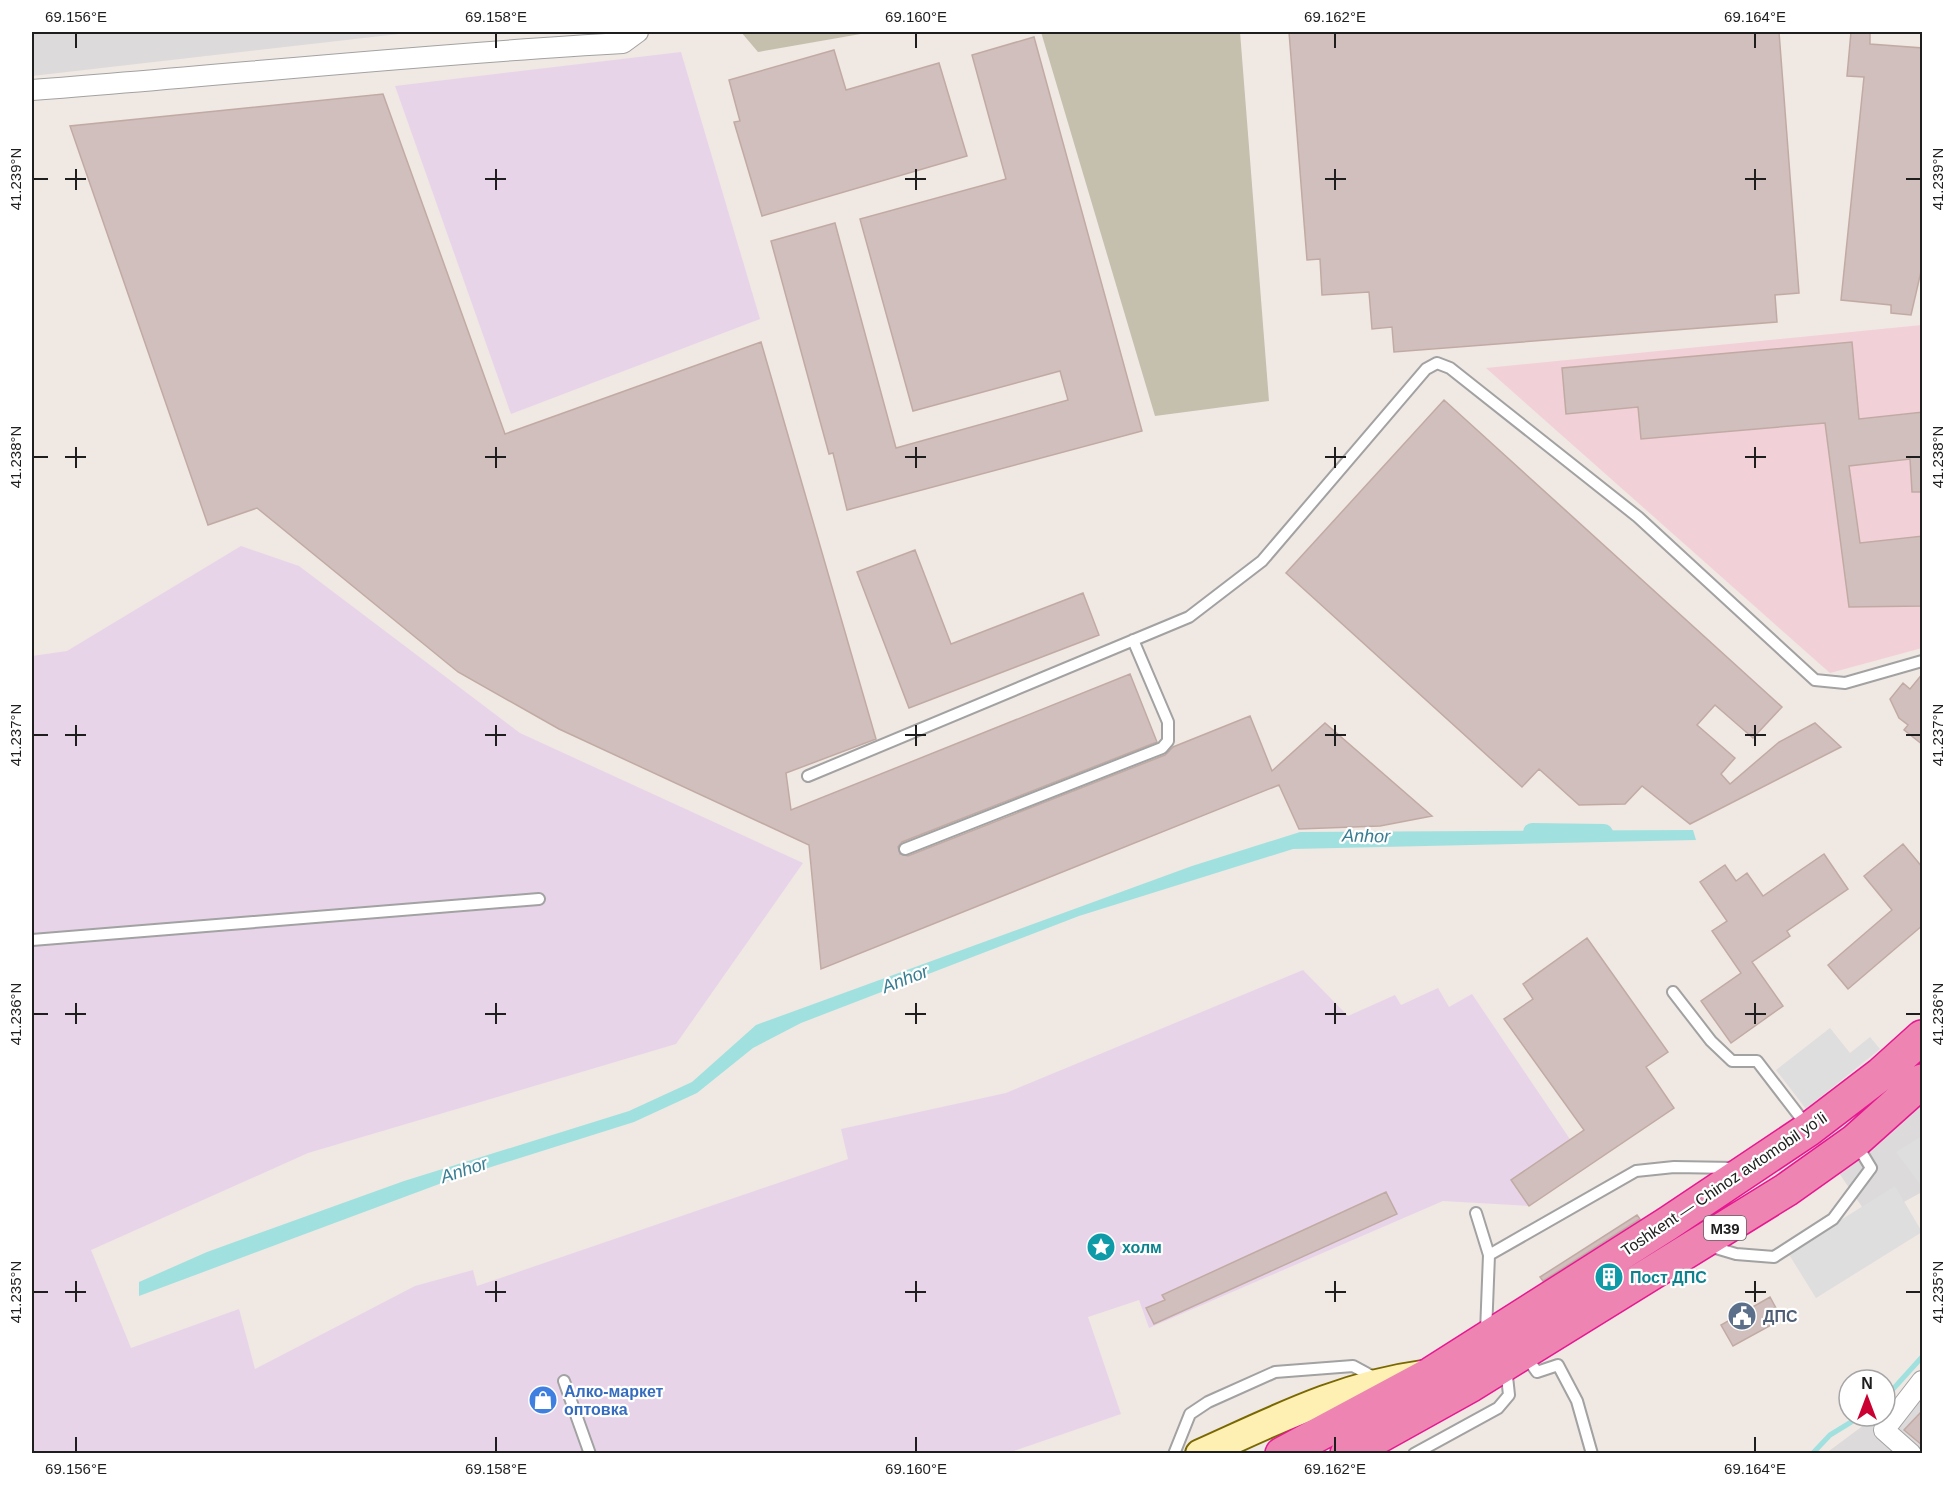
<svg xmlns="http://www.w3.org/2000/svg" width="1954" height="1485" font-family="Helvetica,sans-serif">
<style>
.residential{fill:#dcdadb}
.commercial{fill:#f2d0d7}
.industrial{fill:#e8d4e9}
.construction{fill:#c5bfae}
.parking{fill:#dedede}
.water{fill:#a0e1df}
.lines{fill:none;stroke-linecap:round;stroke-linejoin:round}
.stream{stroke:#a0e1df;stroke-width:5}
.canal{stroke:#a0e1df;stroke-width:18}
.building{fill:#d0bfbc;stroke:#c2aaa4;stroke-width:1.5}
.lane-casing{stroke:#a2a2a2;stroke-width:14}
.street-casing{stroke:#a2a2a2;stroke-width:22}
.secondary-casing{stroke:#796800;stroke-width:32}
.highway-casing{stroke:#e71791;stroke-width:36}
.lane{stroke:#fff;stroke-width:10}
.street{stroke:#fff;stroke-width:20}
.secondary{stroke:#feefb2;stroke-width:28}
.highway{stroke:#ed84b2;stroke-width:33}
.ticks{fill:none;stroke:#1e1e1e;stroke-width:2}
.labels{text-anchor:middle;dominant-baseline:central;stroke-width:4.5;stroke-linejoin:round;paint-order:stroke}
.shield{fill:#fff;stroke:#626262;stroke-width:1.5}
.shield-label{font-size:15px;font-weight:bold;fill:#1e1e1e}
.street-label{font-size:16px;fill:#1e1e1e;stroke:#fff}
.culture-label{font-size:16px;font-weight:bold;fill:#0d838f;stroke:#fff;text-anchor:start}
.service-label{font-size:16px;font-weight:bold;fill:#4e5e75;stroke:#fff;text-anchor:start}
.shop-label{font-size:16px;font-weight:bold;fill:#366cbe;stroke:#fff;text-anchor:start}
.water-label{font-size:18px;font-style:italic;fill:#397d93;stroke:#fff}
.neatline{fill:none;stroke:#1e1e1e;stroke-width:2}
.ticks-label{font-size:15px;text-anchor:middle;fill:#1e1e1e}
</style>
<rect width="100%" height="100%" fill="#f0e8e3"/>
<path class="residential" d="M 32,32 L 416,32 L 32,76 Z
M 1922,1033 L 1922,1192 L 1871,1220 L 1809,1129 Z
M 1922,1373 L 1922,1453 L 1825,1454 L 1876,1416 L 1885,1416 L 1885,1410 Z"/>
<path class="commercial" d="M 1922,325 L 1922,648 L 1830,673 L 1486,368 Z"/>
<path class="industrial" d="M 681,52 L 760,319 L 511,414 L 395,86 Z
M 241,546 L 299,566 L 520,733 L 803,863 L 676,1044 L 308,1153 L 91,1250 L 131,1348 L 239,1309 L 255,1369 L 415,1286 L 473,1270 L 477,1286 L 848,1159 L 841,1129 L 1006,1093 L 1303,970 L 1348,1016 L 1395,995 L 1401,1005 L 1438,988 L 1449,1007 L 1472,994 L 1588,1166 L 1529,1206 L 1443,1201 L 1149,1328 L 1139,1300 L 1088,1317 L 1121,1414 L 1008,1453 L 32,1453 L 32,656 L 67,651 Z"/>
<path class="construction" d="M 741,32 L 872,32 L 758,52 Z
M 1041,32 L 1240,32 L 1269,401 L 1155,416 Z"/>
<path class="parking" d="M 1830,1028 L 1850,1053 L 1870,1037 L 1880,1049 L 1806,1109 L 1776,1070 Z
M 1922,1136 L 1922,1187 L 1896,1152 Z
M 1895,1186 L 1922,1232 L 1816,1298 L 1788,1253 Z"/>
<path class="water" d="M 1693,830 L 1696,840 L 1293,849 L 1079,916 L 801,1023 L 753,1048 L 697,1093 L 634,1122 L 450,1180 L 139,1296 L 139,1282 L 207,1252 L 404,1181 L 629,1111 L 692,1082 L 756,1025 L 1192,866 L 1300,832 Z"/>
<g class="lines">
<path class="stream" d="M 1885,1398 L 1922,1357
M 1812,1454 L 1830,1435 L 1861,1416"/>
<path class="canal" d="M 1532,832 L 1604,833"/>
</g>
<path class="building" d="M 1289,32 L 1779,32 L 1799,293 L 1775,295 L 1777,322 L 1394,352 L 1392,327 L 1372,329 L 1369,292 L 1322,295 L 1320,259 L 1307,260 Z
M 1851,32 L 1870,32 L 1870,44 L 1923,48 L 1923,263 L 1911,315 L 1891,313 L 1891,305 L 1841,300 L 1864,77 L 1847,76 Z
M 1034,37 L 1142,431 L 847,510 L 833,453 L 829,454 L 771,241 L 835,223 L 896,448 L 1068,400 L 1060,371 L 913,411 L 860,219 L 1006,179 L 972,55 Z
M 834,50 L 846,90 L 939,63 L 967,156 L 762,216 L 734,122 L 740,121 L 729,80 Z
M 383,94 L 505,434 L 761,342 L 876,739 L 786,773 L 791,810 L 1130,674 L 1157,742 L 902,842 L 898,847 L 900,854 L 908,856 L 1165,755 L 1173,747 L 1250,716 L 1272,771 L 1325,723 L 1432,816 L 1380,826 L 1299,829 L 1279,785 L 821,969 L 809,845 L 559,729 L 458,672 L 257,508 L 208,525 L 70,126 Z
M 1852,342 L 1859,419 L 1923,412 L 1923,492 L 1912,492 L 1910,459 L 1849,466 L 1860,543 L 1923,536 L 1923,606 L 1849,607 L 1825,423 L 1641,439 L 1638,407 L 1566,414 L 1562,368 Z
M 1444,400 L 1782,707 L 1753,738 L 1715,705 L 1697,725 L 1735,758 L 1721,774 L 1730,784 L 1779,742 L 1815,723 L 1841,747 L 1690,824 L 1642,786 L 1625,804 L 1579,805 L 1539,769 L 1522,787 L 1286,573 Z
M 915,550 L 951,644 L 1083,593 L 1099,635 L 909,708 L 857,572 Z
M 1923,673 L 1923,745 L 1904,730 L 1908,725 L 1899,718 L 1890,699 L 1903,683 L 1910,689 Z
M 1903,844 L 1923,868 L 1923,925 L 1848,989 L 1828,965 L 1892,910 L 1864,876 Z
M 1824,854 L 1848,889 L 1787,931 L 1790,936 L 1752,962 L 1783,1006 L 1731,1043 L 1701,1001 L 1741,973 L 1712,931 L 1727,921 L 1700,882 L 1725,865 L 1736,881 L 1747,873 L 1763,896 Z
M 1587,938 L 1668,1052 L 1646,1067 L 1674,1108 L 1529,1206 L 1511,1180 L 1584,1130 L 1504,1019 L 1533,999 L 1523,984 Z
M 1386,1192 L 1397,1214 L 1154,1324 L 1146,1308 L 1165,1300 L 1162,1295 Z
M 1637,1215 L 1640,1219 L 1543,1281 L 1540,1277 Z
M 1770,1297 L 1782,1319 L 1733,1346 L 1721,1325 Z
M 1923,1410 L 1923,1446 L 1904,1430 Z"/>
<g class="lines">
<g class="lane-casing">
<path id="lane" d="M 808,776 L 1189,617 L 1262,561 L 1426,369 L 1437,363 L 1450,368 L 1638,517 L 1815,680 L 1845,683 L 1922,661
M 905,849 L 1162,748 L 1168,741 L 1168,722 L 1133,640
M 32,940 L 539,899
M 1673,992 L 1711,1041 L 1732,1061 L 1757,1061 L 1807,1126
M 1476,1213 L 1489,1255
M 1709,1246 L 1736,1254 L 1774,1257 L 1833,1219 L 1871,1168 L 1857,1145
M 1486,1332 L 1489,1255 L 1636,1171 L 1674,1167 L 1735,1168
M 1525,1355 L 1537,1372 L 1558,1365 L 1577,1401 L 1592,1454
M 564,1381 L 590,1454
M 1174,1454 L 1190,1414 L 1208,1402 L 1275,1372 L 1353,1366 L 1377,1379
M 1414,1454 L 1498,1408 L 1509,1395 L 1506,1367"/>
</g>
<g class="street-casing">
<path id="street" d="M 32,90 C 229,75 425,54 623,43 L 638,32
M 1911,1454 L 1884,1430 L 1922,1381"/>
</g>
<g class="secondary-casing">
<path id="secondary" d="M 1200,1454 C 1274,1421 1341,1386 1423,1375"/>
</g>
<g class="highway-casing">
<path id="highway" d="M 1282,1454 L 1431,1374 L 1667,1224 L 1809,1129 L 1881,1074 L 1922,1037
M 1347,1454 L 1471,1385 L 1786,1190 L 1855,1141 L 1922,1081"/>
</g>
<use href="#lane" class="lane"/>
<use href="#street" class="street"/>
<use href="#secondary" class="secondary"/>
<use href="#highway" class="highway"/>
</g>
<path class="ticks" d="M 76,33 L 76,48M 496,33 L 496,48M 916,33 L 916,48M 1335,33 L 1335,48M 1755,33 L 1755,48M 76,169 L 76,190M 496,169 L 496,190M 916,169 L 916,190M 1335,169 L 1335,190M 1755,169 L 1755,190M 33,179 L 48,179M 65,179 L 86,179M 485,179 L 506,179M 905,179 L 926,179M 1325,179 L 1346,179M 1745,179 L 1766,179M 1906,179 L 1921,179M 76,447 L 76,468M 496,447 L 496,468M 916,447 L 916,468M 1335,447 L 1335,468M 1755,447 L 1755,468M 33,457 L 48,457M 65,457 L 86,457M 485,457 L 506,457M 905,457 L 926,457M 1325,457 L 1346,457M 1745,457 L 1766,457M 1906,457 L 1921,457M 76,725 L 76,746M 496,725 L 496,746M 916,725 L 916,746M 1335,725 L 1335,746M 1755,725 L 1755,746M 33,735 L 48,735M 65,735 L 86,735M 485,735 L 506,735M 905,735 L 926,735M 1325,735 L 1346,735M 1745,735 L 1766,735M 1906,735 L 1921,735M 76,1003 L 76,1024M 496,1003 L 496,1024M 916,1003 L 916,1024M 1335,1003 L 1335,1024M 1755,1003 L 1755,1024M 33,1014 L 48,1014M 65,1014 L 86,1014M 485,1014 L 506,1014M 905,1014 L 926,1014M 1325,1014 L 1346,1014M 1745,1014 L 1766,1014M 1906,1014 L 1921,1014M 76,1281 L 76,1302M 496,1281 L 496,1302M 916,1281 L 916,1302M 1335,1281 L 1335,1302M 1755,1281 L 1755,1302M 33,1292 L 48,1292M 65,1292 L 86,1292M 485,1292 L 506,1292M 905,1292 L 926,1292M 1325,1292 L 1346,1292M 1745,1292 L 1766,1292M 1906,1292 L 1921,1292M 76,1437 L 76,1452M 496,1437 L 496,1452M 916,1437 L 916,1452M 1335,1437 L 1335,1452M 1755,1437 L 1755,1452"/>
<defs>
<g id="sight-disc" transform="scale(1.5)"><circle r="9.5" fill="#0f9aa8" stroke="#fff"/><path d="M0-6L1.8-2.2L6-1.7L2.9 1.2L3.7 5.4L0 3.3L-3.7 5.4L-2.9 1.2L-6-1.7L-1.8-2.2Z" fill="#fff"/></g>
<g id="building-disc" transform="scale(1.5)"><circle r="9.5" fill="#0f9aa8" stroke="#fff"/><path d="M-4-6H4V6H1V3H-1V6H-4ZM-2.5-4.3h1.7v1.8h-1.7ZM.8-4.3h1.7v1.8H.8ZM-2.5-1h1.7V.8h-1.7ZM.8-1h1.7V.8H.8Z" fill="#fff"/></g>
<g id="civic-disc" transform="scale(1.5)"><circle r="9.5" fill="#5c6f8a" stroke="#fff"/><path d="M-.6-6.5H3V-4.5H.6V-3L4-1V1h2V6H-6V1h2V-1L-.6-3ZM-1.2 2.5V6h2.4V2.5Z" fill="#fff"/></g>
<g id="shop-disc" transform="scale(1.5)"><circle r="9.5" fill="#3f7fe0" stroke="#fff"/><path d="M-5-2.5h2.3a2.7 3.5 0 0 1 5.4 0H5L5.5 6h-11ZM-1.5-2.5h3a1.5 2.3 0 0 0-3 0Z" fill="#fff"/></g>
</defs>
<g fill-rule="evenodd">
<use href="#sight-disc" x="1101" y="1247"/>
<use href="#building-disc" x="1609" y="1277"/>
<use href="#civic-disc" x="1742" y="1316"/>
<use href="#shop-disc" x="543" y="1400"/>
</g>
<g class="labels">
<rect class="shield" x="1704" y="1216" width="42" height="24" rx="4.5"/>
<g class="shield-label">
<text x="1725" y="1228">M39</text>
</g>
<g class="street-label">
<text transform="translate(1724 1184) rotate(-34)">Toshkent — Chinoz avtomobil yoʻli</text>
</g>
<g class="culture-label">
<text x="1122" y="1247">холм</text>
<text x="1630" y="1277">Пост ДПС</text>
</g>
<g class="service-label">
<text x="1763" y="1316">ДПС</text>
</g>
<g class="shop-label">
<text x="564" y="1391">Алко-маркет<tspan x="564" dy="18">оптовка</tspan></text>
</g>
<g class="water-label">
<text transform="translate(1366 836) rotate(1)">Anhor</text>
<text transform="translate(905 979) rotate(-21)">Anhor</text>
<text transform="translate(464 1170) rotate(-18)">Anhor</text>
</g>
</g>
<rect width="1954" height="1485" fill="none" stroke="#ffffff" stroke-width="66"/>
<g transform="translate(1867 1398)"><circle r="28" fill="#ffffff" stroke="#a5a5a5" stroke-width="1.5"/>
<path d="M0-4.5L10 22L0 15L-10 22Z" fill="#cb0032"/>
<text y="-9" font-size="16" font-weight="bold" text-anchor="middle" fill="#1e1e1e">N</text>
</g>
<rect x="33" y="33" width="1888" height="1419" class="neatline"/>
<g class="ticks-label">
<text x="76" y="22">69.156°E</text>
<text x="496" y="22">69.158°E</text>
<text x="916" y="22">69.160°E</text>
<text x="1335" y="22">69.162°E</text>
<text x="1755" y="22">69.164°E</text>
<text transform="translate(16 179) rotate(-90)" y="5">41.239°N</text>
<text transform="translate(1938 179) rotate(-90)" y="5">41.239°N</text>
<text transform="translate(16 457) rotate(-90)" y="5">41.238°N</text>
<text transform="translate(1938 457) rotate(-90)" y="5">41.238°N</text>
<text transform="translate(16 735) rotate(-90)" y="5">41.237°N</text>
<text transform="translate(1938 735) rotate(-90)" y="5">41.237°N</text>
<text transform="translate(16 1014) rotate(-90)" y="5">41.236°N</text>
<text transform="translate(1938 1014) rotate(-90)" y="5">41.236°N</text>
<text transform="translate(16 1292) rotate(-90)" y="5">41.235°N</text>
<text transform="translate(1938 1292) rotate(-90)" y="5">41.235°N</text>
<text x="76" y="1474">69.156°E</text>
<text x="496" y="1474">69.158°E</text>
<text x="916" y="1474">69.160°E</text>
<text x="1335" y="1474">69.162°E</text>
<text x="1755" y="1474">69.164°E</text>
</g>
</svg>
